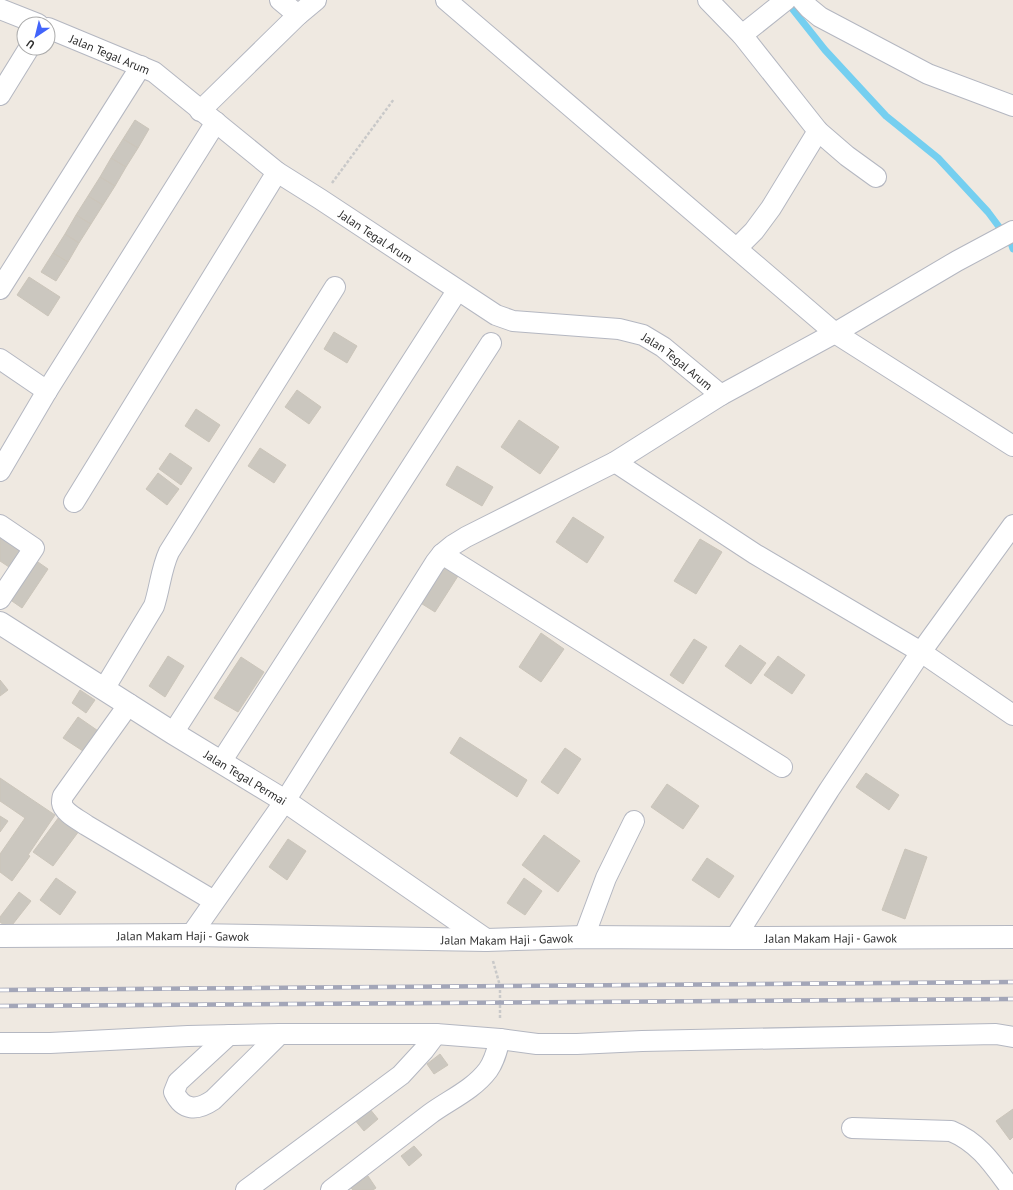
<svg xmlns="http://www.w3.org/2000/svg" width="1013" height="1190" font-family="'PT Sans',sans-serif">
<style>
.lines{fill:none;stroke-linecap:round;stroke-linejoin:round}
.stream{stroke:#75cff0;stroke-width:7}
.building{fill:#cbc7bf;stroke:#cbc5ba}
.street-casing{stroke:#b4b7c1;stroke-width:22}
.secondary-casing{stroke:#b4b7c1;stroke-width:24}
.path{stroke:#c9c9c9;stroke-width:2.5;stroke-dasharray:3 2;stroke-linecap:butt}
.street{stroke:#fff;stroke-width:20}
.secondary{stroke:#fff;stroke-width:22}
.rail-casing{stroke:#a3a6b8;stroke-width:4.5}
.rail{stroke:#fff;stroke-width:3;stroke-dasharray:9;stroke-linecap:butt}
.labels{text-anchor:middle;dominant-baseline:central;stroke-width:3.5;stroke-linejoin:round;paint-order:stroke}
.street-label{font-size:12px;fill:#2e2e2e;stroke:#fff}
</style>
<rect width="100%" height="100%" fill="#efe9e1"/>
<g class="lines">
<path class="stream" d="M 787,2 L 825,50 L 886,116 L 938,158 L 988,212 L 1011,243 L 1013,249"/>
</g>
<path class="building" d="M 135,120 L 149,129 L 138,148 L 123,139 Z
M 123,139 L 138,148 L 126,167 L 111,158 Z
M 111,158 L 126,167 L 115,186 L 100,177 Z
M 100,177 L 115,186 L 103,205 L 88,196 Z
M 88,196 L 103,205 L 91,224 L 76,215 Z
M 76,215 L 91,224 L 79,243 L 65,234 Z
M 65,234 L 79,243 L 68,262 L 53,253 Z
M 53,253 L 68,262 L 56,281 L 41,272 Z
M 29,277 L 60,297 L 48,316 L 17,295 Z
M 334,332 L 357,346 L 347,363 L 324,349 Z
M 297,390 L 321,407 L 309,424 L 285,407 Z
M 196,409 L 220,425 L 209,442 L 185,426 Z
M 519,420 L 559,447 L 540,474 L 501,447 Z
M 260,448 L 286,465 L 274,483 L 248,466 Z
M 170,453 L 192,468 L 181,485 L 159,469 Z
M 457,466 L 493,487 L 482,506 L 446,485 Z
M 158,473 L 179,489 L 167,505 L 146,489 Z
M 573,517 L 604,537 L 587,563 L 556,542 Z
M 0,535 L 24,551 L 12,569 L 0,561 Z
M 700,539 L 722,552 L 696,594 L 674,581 Z
M 35,560 L 48,569 L 22,608 L 9,599 Z
M 441,566 L 458,576 L 435,612 L 419,602 Z
M 541,633 L 564,649 L 541,682 L 519,667 Z
M 694,639 L 707,647 L 683,684 L 670,675 Z
M 740,645 L 766,663 L 751,684 L 725,666 Z
M 168,656 L 184,666 L 165,697 L 149,686 Z
M 778,656 L 805,675 L 792,694 L 764,675 Z
M 241,657 L 264,672 L 238,712 L 214,698 Z
M 0,680 L 8,690 L 0,696 Z
M 80,690 L 95,700 L 86,713 L 72,703 Z
M 78,717 L 104,735 L 89,755 L 63,738 Z
M 460,737 L 527,780 L 517,797 L 450,753 Z
M 565,748 L 581,759 L 558,794 L 541,782 Z
M 866,773 L 899,795 L 889,810 L 856,787 Z
M 0,778 L 55,815 L 28,855 L 30,856 L 12,881 L 0,872 L 0,854 L 25,818 L 0,801 Z
M 667,784 L 699,806 L 683,829 L 651,807 Z
M 0,816 L 8,821 L 0,832 Z
M 59,817 L 79,831 L 53,866 L 33,852 Z
M 544,835 L 580,861 L 558,892 L 522,865 Z
M 288,839 L 306,851 L 287,880 L 269,867 Z
M 905,849 L 927,857 L 905,919 L 882,910 Z
M 707,858 L 734,876 L 719,898 L 692,880 Z
M 56,878 L 76,892 L 60,915 L 40,900 Z
M 524,878 L 542,891 L 525,915 L 507,903 Z
M 19,892 L 31,901 L 9,929 L 0,922 L 0,917 Z
M 440,1054 L 448,1065 L 434,1074 L 427,1064 Z
M 369,1108 L 378,1119 L 364,1131 L 354,1119 Z
M 1013,1109 L 1013,1137 L 1010,1140 L 996,1121 Z
M 414,1146 L 422,1155 L 409,1166 L 401,1156 Z
M 368,1176 L 376,1188 L 373,1190 L 353,1190 L 351,1188 Z"/>
<g class="lines">
<g class="street-casing">
<g id="street">
<path d="M 280,0 L 298,15"/>
<path d="M 446,0 L 835,333 L 1013,446"/>
<path d="M 708,0 L 742,35 L 818,131 L 847,156 L 876,177"/>
<path d="M 802,0 L 809,8 L 820,17 L 928,74 L 1013,106"/>
<path d="M 0,9 L 38,24"/>
<path id="s1" d="M 48,28 L 154,72 L 277,172 L 320,199 L 496,315 L 513,321 L 619,329 L 643,335 L 663,347 L 721,395"/>
<path d="M 742,35 L 786,0"/>
<path d="M 0,95 L 29,48"/>
<path d="M 200,111 L 298,15 L 316,0"/>
<path d="M 737,248 L 754,231 L 771,208 L 818,131"/>
<path d="M 0,289 L 141,66"/>
<path d="M 0,359 L 47,391"/>
<path d="M 615,462 L 755,554 L 921,652 L 1013,715"/>
<path d="M 0,471 L 47,391 L 216,122"/>
<path d="M 74,502 L 277,172"/>
<path d="M 0,525 L 34,548 L 0,599"/>
<path d="M 442,554 L 782,767"/>
<path d="M 104,689 L 154,606 C 160,588 161,569 169,552 L 335,287"/>
<path d="M 129,704 L 63,796 C 62,798 62,800 62,803 C 63,812 79,820 86,825 L 214,901"/>
<path d="M 173,733 L 457,291"/>
<path d="M 221,762 L 491,343"/>
<path d="M 191,935 L 285,801 L 435,563 L 442,554 L 453,545 L 466,537 L 615,462 L 721,395 L 835,333 L 957,261 L 1013,231"/>
<path d="M 584,937 L 606,878 L 634,821"/>
<path d="M 735,938 L 829,790 L 921,652 L 1013,525"/>
<path d="M 229,1035 L 178,1082 L 174,1092 C 183,1111 197,1111 213,1100 L 280,1034"/>
<path d="M 0,1043 L 50,1043 L 188,1036 L 280,1034 L 436,1034 L 500,1039 L 537,1044 L 577,1044 L 642,1041 L 996,1034 L 1013,1037"/>
<path d="M 852,1128 L 951,1131 C 980,1143 994,1166 1012,1190"/>
<path d="M 246,1190 L 401,1075 L 424,1050 L 436,1034"/>
<path d="M 331,1190 C 364,1165 397,1139 430,1114 C 449,1100 473,1090 488,1070 C 495,1060 497,1050 500,1039"/>
</g>
</g>
<g class="secondary-casing">
<g id="secondary">
<path id="s2" d="M 0,623 L 173,733 L 285,801 L 486,940"/>
<path id="s3" d="M 0,936 L 191,935 L 486,940 L 584,937 L 735,938 L 1013,937"/>
</g>
</g>
<path class="path" d="M 332,183 L 394,99
M 493,961 L 500,986 L 500,1019"/>
<use href="#street" class="street"/>
<use href="#secondary" class="secondary"/>
<g class="rail-casing">
<path id="rail" d="M 0,990 L 1013,982
M 0,1006 L 1013,999"/>
</g>
<use href="#rail" class="rail"/>
</g>
<g class="labels">
<g class="street-label">
<text stroke="none"><textPath href="#s1" startOffset="67">Jalan Tegal Arum</textPath></text>
<text stroke="none"><textPath href="#s1" startOffset="391">Jalan Tegal Arum</textPath></text>
<text stroke="none"><textPath href="#s1" startOffset="727">Jalan Tegal Arum</textPath></text>
<text stroke="none"><textPath href="#s2" startOffset="290">Jalan Tegal Permai</textPath></text>
<text stroke="none"><textPath href="#s3" startOffset="183">Jalan Makam Haji - Gawok</textPath></text>
<text stroke="none"><textPath href="#s3" startOffset="507">Jalan Makam Haji - Gawok</textPath></text>
<text stroke="none"><textPath href="#s3" startOffset="831">Jalan Makam Haji - Gawok</textPath></text>
</g>
</g>
<g transform="translate(36 36) rotate(215)"><circle r="19" fill="#ffffff" stroke="#ababab"/>
<path d="M0-3L7 15L0 10L-7 15Z" fill="#4264fb"/>
<text y="-6" font-size="11" font-weight="bold" text-anchor="middle" fill="#2e2e2e">U</text>
</g>
</svg>
